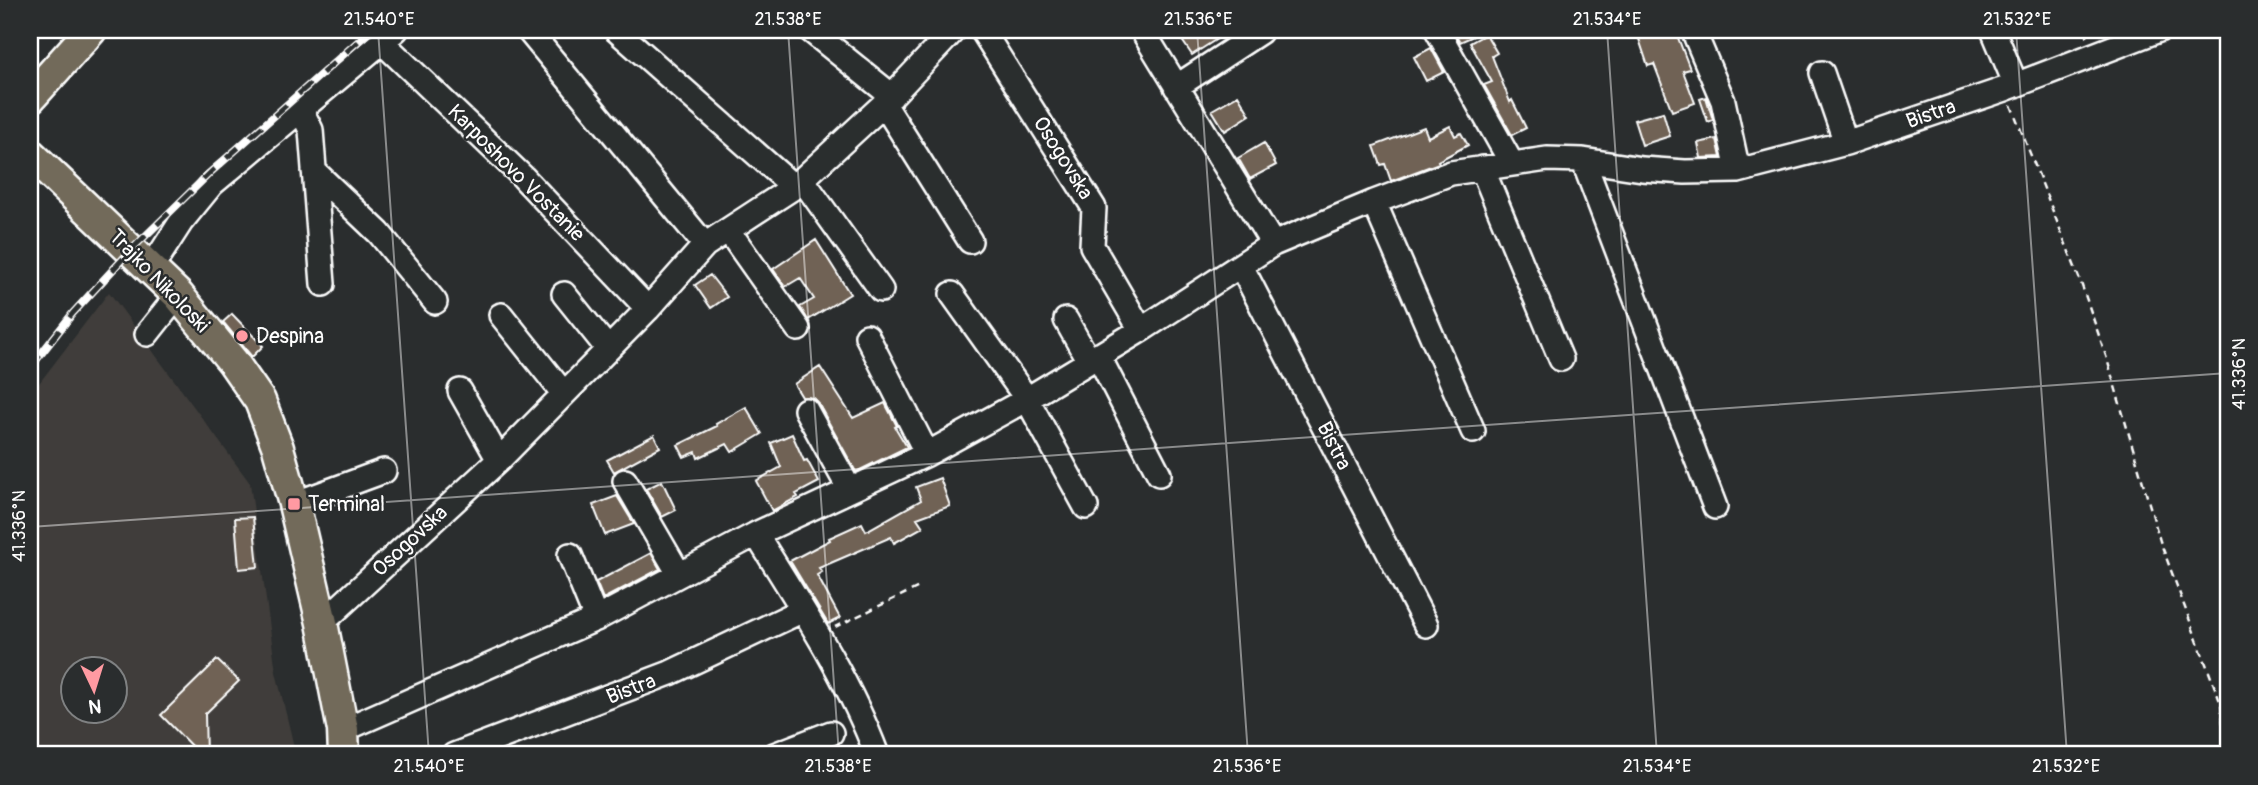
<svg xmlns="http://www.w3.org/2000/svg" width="2258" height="785" font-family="Pangolin,sans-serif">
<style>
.built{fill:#3f3d3a;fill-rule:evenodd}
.building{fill:#6f6255;stroke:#fff;stroke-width:2}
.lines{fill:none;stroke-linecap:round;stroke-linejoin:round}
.minor-casing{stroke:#fff;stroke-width:28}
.major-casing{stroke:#fff;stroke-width:35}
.path{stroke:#fff;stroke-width:2.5;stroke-dasharray:7 5;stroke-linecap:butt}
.minor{stroke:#2a2d2e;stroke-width:23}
.major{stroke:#726b5a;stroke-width:30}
.rail-casing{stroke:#fff;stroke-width:8}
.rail{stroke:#2a2d2e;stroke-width:5;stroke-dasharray:16;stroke-linecap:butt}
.ticks{fill:none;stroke:#fff;stroke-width:2;stroke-opacity:0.45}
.poi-dot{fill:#ff9aa2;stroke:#2a2d2e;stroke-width:2.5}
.labels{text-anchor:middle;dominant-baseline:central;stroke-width:5;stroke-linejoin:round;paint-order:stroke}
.street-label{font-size:21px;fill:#fff;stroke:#2a2d2e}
.poi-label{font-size:21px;fill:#fff;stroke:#2a2d2e;text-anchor:start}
.neatline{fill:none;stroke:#fff;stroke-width:2.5}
.ticks-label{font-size:18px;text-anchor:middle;fill:#fff}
</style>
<rect width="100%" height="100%" fill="#2a2d2e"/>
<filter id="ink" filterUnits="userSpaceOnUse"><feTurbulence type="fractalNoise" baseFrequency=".0143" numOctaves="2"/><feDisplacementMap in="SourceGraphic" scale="14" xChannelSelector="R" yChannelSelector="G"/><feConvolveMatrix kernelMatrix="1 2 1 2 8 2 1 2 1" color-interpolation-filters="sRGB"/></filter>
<g filter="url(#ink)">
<path class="built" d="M 109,292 L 250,483 L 276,672 L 296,755 L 30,755 L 30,395 ZM 74,670 L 116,670 L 116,712 L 74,712 Z"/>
<path class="building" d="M 1175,30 L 1231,30 L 1192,55 Z
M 1453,30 L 1487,30 L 1460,42 Z
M 1636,30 L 1675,30 L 1690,69 L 1683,71 L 1695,103 L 1672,111 L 1654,64 L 1648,66 Z
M 1486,34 L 1497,53 L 1492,56 L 1510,102 L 1512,100 L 1526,128 L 1512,135 L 1484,85 L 1492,82 L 1470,43 Z
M 1431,48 L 1444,72 L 1426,81 L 1414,57 Z
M 1238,95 L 1250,115 L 1225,131 L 1212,110 Z
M 1706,97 L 1713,120 L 1708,122 L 1700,99 Z
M 1663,112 L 1670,136 L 1642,145 L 1634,120 Z
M 1450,126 L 1455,136 L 1461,133 L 1468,145 L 1438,161 L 1439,163 L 1391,181 L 1385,164 L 1381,165 L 1374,146 L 1424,127 L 1428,137 Z
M 1717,139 L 1721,157 L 1701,158 L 1698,143 Z
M 1264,143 L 1276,165 L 1250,179 L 1238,158 Z
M 816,240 L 850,294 L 808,320 L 800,307 L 814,299 L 800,278 L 785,287 L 773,269 Z
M 710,275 L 727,297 L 711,308 L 695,285 Z
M 232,314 L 263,346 L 252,357 L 223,322 Z
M 820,367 L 853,418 L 885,403 L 897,426 L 895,427 L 907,447 L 856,472 L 818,403 L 813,398 L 802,397 L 794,384 Z
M 746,407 L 762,434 L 732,452 L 727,444 L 698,458 L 696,452 L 684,457 L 678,445 L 717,426 L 716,424 Z
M 792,434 L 804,461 L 807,460 L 819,482 L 796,494 L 798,497 L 772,511 L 756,481 L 781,467 L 771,443 Z
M 654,435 L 660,447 L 614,472 L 607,460 Z
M 940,478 L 950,506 L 917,518 L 923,527 L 894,543 L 891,537 L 819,568 L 822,572 L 817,575 L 840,618 L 828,624 L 790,561 L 830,540 L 829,538 L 862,523 L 866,531 L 921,500 L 916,487 Z
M 662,481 L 676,510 L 662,517 L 646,489 Z
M 617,496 L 634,524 L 605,535 L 593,505 Z
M 253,517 L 258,567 L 239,569 L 235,518 Z
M 651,553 L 660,569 L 603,599 L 596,582 Z
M 217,660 L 239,681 L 205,714 L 206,755 L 200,755 L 161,715 Z"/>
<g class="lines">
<g class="minor-casing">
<path id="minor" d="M 528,30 L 705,245
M 616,30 L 794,187
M 810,30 L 892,96
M 982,30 L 1094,208 L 1092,246 L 1141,330
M 1142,30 L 1273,244
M 1437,30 L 1512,164
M 1693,30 L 1723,101 L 1738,171
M 1993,30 L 2016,85
M 381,41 L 523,177 L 648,309
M 1822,73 L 1846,143
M 1176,87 L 1260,32 L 1259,30
M 884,104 L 970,241
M 301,110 L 311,130 L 323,284
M 1583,160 L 1715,507
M 1482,168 L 1561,359
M 314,171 L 379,233 L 435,302
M 802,179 L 881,290
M 1374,202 L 1473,431
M 728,230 L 798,329
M 1241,266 L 1426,625
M 150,270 L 181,222 L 212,184 L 396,30
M 564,294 L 608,349
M 952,294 L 1027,399 L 1086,507
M 501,315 L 564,394
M 1066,320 L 1089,361
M 147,334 L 178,295
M 867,336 L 927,454
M 1098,355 L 1159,474
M 460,391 L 499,460
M 806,410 L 850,490
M 625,481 L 679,574
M 294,504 L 384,471
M 756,534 C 800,605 848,677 877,755
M 570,555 L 596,619
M 322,623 L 499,460 L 648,309 L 705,245 L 794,187 L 884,104 L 954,30
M 343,730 L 596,619 L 756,534 L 927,454 L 1027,399 L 1141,330 L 1273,244 L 1374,202 L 1451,173 L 1547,159 L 1583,160 L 1642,169 L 1685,172 L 1738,171 L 1846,143 L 2005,89 L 2159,30
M 454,755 L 670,673 L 803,610
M 774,755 L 831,733"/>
</g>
<g class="major-casing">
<path id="major" d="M 30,98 L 91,30
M 30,154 L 178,295 L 233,362 L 260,401 L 278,448 L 294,504 L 322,623 L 343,730 L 344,755"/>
</g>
<path class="path" d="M 2085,30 L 2088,38
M 2011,105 L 2080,280 L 2107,359 L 2160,541 L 2221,704 L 2226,755
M 835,627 L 921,586"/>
<use href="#minor" class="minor"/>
<use href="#major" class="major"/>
<g class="rail-casing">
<path id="rail" d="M 30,368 L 73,313 L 131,250 L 212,171 L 371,30"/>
</g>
<use href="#rail" class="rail"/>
</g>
</g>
<path class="ticks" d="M 378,30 L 429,755M 788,30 L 839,755M 1197,30 L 1248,755M 1607,30 L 1657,755M 2016,30 L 2067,755M 30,527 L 2228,373"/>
<g class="poi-dot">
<circle cx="242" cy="336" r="7"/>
<rect x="287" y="497" width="14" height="14" rx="3.5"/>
</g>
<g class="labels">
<g class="street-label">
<text transform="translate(1931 114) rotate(-19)">Bistra</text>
<text transform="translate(1063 158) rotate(58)">Osogovska</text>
<text transform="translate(516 173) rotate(45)">Karposhovo Vostanie</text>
<text transform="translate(159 281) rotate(46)">Trajko Nikoloski</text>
<text transform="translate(1334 446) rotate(63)">Bistra</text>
<text transform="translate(410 541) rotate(-43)">Osogovska</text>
<text transform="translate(631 689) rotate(-21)">Bistra</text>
</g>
<g class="poi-label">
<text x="256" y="336">Despina</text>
<text x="308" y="504">Terminal</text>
</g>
</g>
<rect width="2258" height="785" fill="none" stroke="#2a2d2e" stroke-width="77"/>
<g transform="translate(94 690) rotate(176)"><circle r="33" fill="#2a2d2e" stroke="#7f8182" stroke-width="2"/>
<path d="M0-5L12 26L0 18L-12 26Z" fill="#ff9aa2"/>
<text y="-10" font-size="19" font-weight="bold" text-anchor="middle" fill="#ffffff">N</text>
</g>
<rect x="38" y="38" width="2182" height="708" class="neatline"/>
<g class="ticks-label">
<text x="379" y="25">21.540°E</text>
<text x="788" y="25">21.538°E</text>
<text x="1198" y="25">21.536°E</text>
<text x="1607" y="25">21.534°E</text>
<text x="2017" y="25">21.532°E</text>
<text transform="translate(2239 374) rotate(-90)" y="6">41.336°N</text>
<text transform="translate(19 526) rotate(-90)" y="6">41.336°N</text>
<text x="429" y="772">21.540°E</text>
<text x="838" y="772">21.538°E</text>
<text x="1247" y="772">21.536°E</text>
<text x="1657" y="772">21.534°E</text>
<text x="2066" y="772">21.532°E</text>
</g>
</svg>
